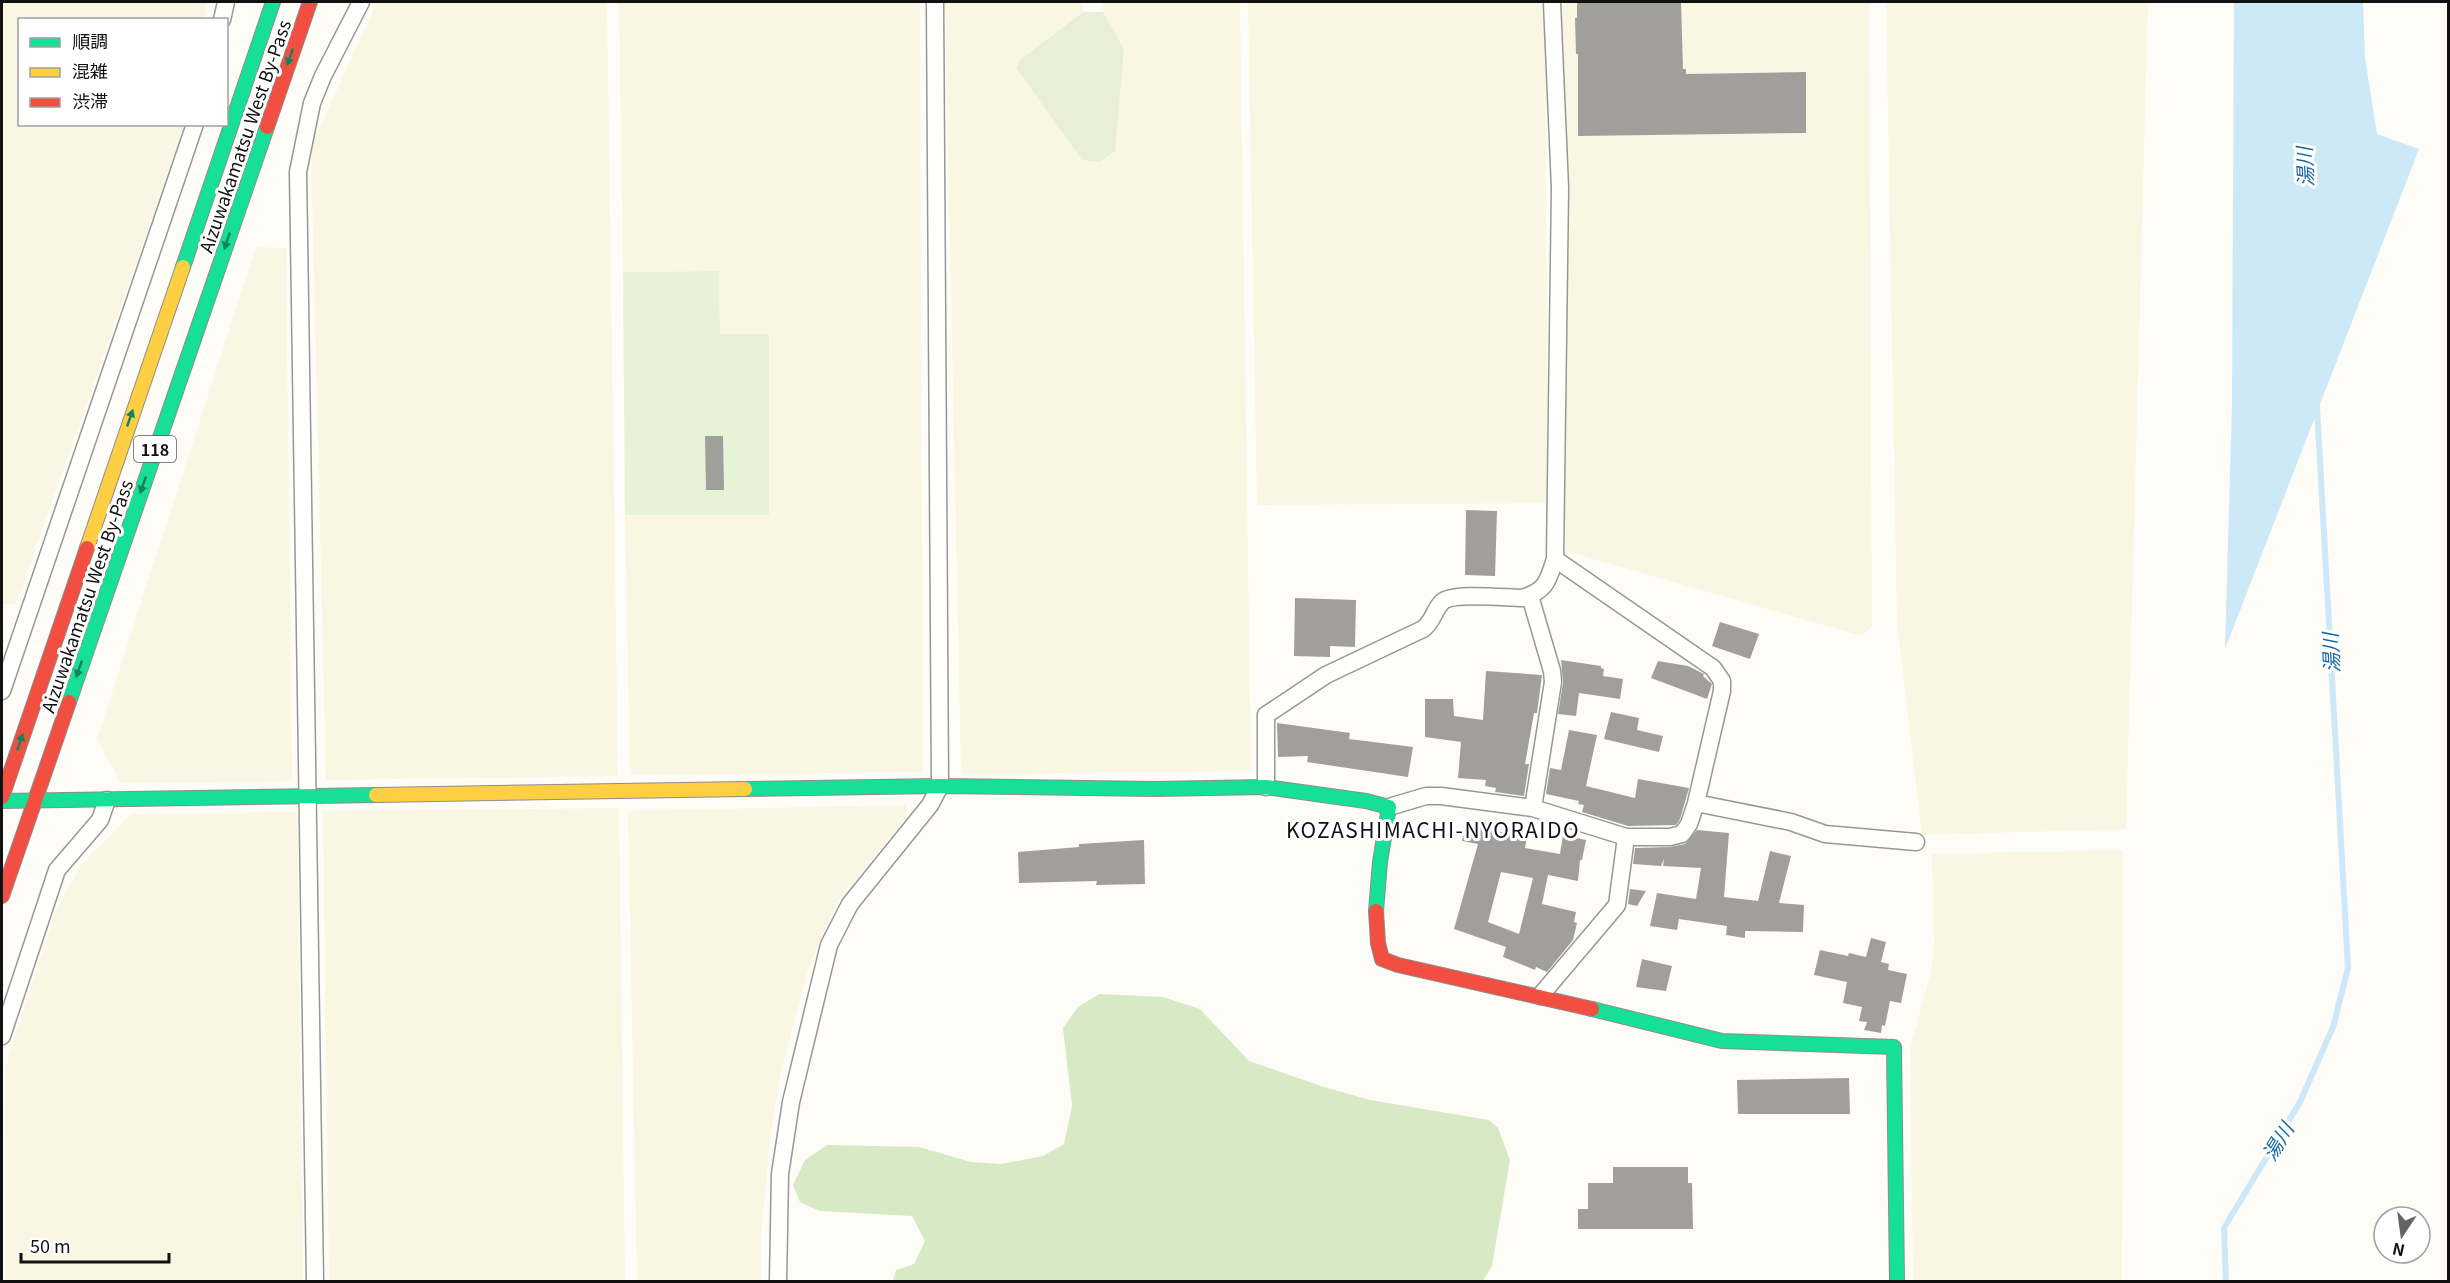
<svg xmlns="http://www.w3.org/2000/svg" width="2450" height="1283" font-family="Georgia,'Noto Sans JP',serif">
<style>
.farmland{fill:#f9f7e4}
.green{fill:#e7f3d7}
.forest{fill:#d8eac5}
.cemetery{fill:#e9eedb}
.water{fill:#cde8f7}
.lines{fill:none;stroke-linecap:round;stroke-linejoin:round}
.stream{stroke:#cde8f7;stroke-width:6}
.building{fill:#a19f9c;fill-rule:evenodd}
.street-casing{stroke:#979795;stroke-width:19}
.fast-casing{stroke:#8e8d8b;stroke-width:16}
.slow-casing{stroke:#8e8d8b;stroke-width:16}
.jam-casing{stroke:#8e8d8b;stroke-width:16}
.street{stroke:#fffffe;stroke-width:16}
.fast{stroke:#16e098;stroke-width:14}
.slow{stroke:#ffcf43;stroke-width:14}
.jam{stroke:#f24e42;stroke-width:14}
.oneway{fill:#14835b}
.labels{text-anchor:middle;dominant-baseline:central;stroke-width:6;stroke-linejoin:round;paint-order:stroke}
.shield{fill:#fff;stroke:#585858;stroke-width:1.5}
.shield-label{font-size:16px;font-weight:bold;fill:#111}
.street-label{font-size:18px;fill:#111;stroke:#fff}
.water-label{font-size:20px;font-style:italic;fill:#1768a6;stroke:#fff}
.quarter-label{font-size:21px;letter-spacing:1.5px;fill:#111;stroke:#fff}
</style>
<rect width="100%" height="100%" fill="#fdfcf7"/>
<path class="farmland" d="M 2,2 L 206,2 L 205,19 L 20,20 L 20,124 L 185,125 L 16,604 L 2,604 Z
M 377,2 L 607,2 L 618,776 L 326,780 L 311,147 Z
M 619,2 L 920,2 L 923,772 L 630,775 L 625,515 L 769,514 L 769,334 L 720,334 L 719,271 L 623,272 Z
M 945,2 L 1083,2 L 1083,12 L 1020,60 L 1124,49 L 1103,12 L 1103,2 L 1240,2 L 1251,771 L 961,774 Z
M 1248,2 L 1545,2 L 1548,503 L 1257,505 Z
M 1557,2 L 1869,2 L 1872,626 L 1862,636 L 1565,551 Z
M 1886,2 L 2148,2 L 2126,829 L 1922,835 L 1897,623 Z
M 256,247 L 286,248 L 292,781 L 121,783 L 97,739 Z
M 906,805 L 906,818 L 843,894 L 832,913 L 808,970 L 780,1075 L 770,1140 L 761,1238 L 761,1281 L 637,1281 L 628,811 Z
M 619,808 L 625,1281 L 329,1281 L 323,811 Z
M 297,812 L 303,1281 L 7,1281 L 5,1069 L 55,913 L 81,865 L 131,814 Z
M 2123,850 L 2122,1281 L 1913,1281 L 1910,1049 L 1932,968 L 1934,943 L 1932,854 Z"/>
<path class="green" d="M 719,271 L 720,334 L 769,334 L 769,515 L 625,515 L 623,272 Z"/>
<path class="forest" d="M 1099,994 L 1163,997 L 1200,1009 L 1249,1061 L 1324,1087 L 1370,1100 L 1489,1120 L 1498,1128 L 1510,1160 L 1492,1266 L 1483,1281 L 1188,1282 L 1184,1280 L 893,1281 L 896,1270 L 914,1264 L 925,1241 L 912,1216 L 820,1211 L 800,1202 L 793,1185 L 805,1160 L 827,1145 L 919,1147 L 971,1162 L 1001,1164 L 1043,1156 L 1064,1144 L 1072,1106 L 1063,1028 L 1078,1007 Z"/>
<path class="cemetery" d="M 1083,12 L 1103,12 L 1124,49 L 1115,151 L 1100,162 L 1082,160 L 1017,69 L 1020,60 Z"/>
<path class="water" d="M 2234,2 L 2363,2 L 2365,58 L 2377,134 L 2419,149 L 2225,649 L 2232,404 Z"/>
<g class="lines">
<path class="stream" d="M 2226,1282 L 2224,1228 L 2300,1102 L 2333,1027 L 2348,968 L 2317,407"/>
</g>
<path class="building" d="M 1577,2 L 1681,2 L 1683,69 L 1686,69 L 1686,74 L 1806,72 L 1806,133 L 1578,136 L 1578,54 L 1576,54 L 1575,18 L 1577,18 Z
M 705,436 L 723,436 L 724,490 L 706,490 Z
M 1466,510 L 1497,511 L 1495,576 L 1465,575 Z
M 1295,598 L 1356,600 L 1355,647 L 1330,646 L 1330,657 L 1294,656 Z
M 1720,622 L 1759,634 L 1750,659 L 1712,646 Z
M 1561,660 L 1601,666 L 1601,668 L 1604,669 L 1603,676 L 1623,679 L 1620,699 L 1579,693 L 1576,716 L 1558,714 L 1563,683 Z
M 1658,661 L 1688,666 L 1704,674 L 1703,676 L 1712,684 L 1707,699 L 1651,678 Z
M 1486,671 L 1542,675 L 1537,713 L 1534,713 L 1525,764 L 1529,764 L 1524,796 L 1495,792 L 1496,788 L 1485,786 L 1486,780 L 1458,778 L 1461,742 L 1425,737 L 1425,699 L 1453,699 L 1454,716 L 1483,720 Z
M 1611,712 L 1639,718 L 1637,730 L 1663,736 L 1659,752 L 1604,739 Z
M 1277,723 L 1350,733 L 1349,739 L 1413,747 L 1408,777 L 1307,762 L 1308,756 L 1278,757 Z
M 1569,730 L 1597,735 L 1586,786 L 1635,798 L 1638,779 L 1689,788 L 1680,819 L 1676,825 L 1628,826 L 1582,812 L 1584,805 L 1578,804 L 1579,801 L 1546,794 L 1550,768 L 1561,770 Z
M 1465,825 L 1527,837 L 1525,848 L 1560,854 L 1563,835 L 1586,840 L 1582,860 L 1580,860 L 1578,881 L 1548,875 L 1542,904 L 1576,912 L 1574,922 L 1577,923 L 1573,940 L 1547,972 L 1536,967 L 1535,970 L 1503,957 L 1506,947 L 1454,929 L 1478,844 L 1462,841 ZM 1501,872 L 1533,878 L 1519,934 L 1488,922 Z
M 1697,830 L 1729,833 L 1724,897 L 1758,901 L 1770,851 L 1791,856 L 1779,903 L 1804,905 L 1803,932 L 1745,931 L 1745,938 L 1726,935 L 1727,926 L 1679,919 L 1677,930 L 1650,926 L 1657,893 L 1696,899 L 1701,868 L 1663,866 L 1664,859 L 1661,866 L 1633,864 L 1635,848 L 1670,847 L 1685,844 Z
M 1144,840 L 1145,884 L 1096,885 L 1097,881 L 1019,883 L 1018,852 L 1079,847 L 1079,844 Z
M 1630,889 L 1646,891 L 1637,906 L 1628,904 Z
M 1871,938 L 1886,942 L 1881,962 L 1889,964 L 1888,970 L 1907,974 L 1901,1003 L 1890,1001 L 1885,1026 L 1882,1025 L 1881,1033 L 1864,1030 L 1867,1022 L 1859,1021 L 1862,1007 L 1843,1003 L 1847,982 L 1814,975 L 1820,950 L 1848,956 L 1849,953 L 1866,957 Z
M 1642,959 L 1672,966 L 1666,991 L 1636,987 Z
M 1849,1078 L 1850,1114 L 1738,1114 L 1737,1080 Z
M 1613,1167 L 1688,1167 L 1688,1183 L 1692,1183 L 1693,1229 L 1578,1229 L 1578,1209 L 1588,1209 L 1588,1183 L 1613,1183 Z"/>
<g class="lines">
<g class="street-casing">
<path id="street" d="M 222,20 L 226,2
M 1555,559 L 1713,668 L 1722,681 L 1722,691 L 1696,803
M 1530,596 L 1552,671 L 1553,682 L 1533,808
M 2,691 L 195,124
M 1266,787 L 1266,715 L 1326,675 L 1423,629 C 1433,622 1434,610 1442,602 C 1453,592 1506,598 1522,598 C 1546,591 1548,581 1555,559 L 1560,188 L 1552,2
M 1389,807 L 1426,796 L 1441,796 L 1533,808 L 1626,837 L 1670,837 L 1682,834 L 1689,824 L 1696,803 L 1791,822 L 1825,834 L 1916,842
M 1540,996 L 1617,905 L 1626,837
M 2,1036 L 57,870 L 100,820 L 107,800
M 315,1282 L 298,172 L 312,103 L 323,76 L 361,2
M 778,1282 L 780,1174 L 791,1102 L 829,945 L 850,904 L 930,805 L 940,786 L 935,2"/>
</g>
<g class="fast-casing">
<path id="fast" d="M 183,267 L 273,2
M 69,702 L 267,127
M 745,789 L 940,786 L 1154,789 L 1266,787 L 1366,801 L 1389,807 L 1380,862 L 1376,911
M 2,801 L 376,795
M 1592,1009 L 1722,1041 L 1894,1047 L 1897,1282"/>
</g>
<g class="slow-casing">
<path id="slow" d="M 87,548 L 183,267
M 376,795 L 745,789"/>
</g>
<g class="jam-casing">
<path id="jam" d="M 267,127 L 310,2
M 2,797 L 87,548
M 2,896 L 69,702
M 1376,911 L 1378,943 L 1382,959 L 1398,965 L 1592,1009"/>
</g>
<use href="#street" class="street"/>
<use href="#fast" class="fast"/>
<use href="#slow" class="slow"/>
<use href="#jam" class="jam"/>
</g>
<defs><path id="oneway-solid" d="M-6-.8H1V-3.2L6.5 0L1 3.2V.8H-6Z" transform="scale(1.5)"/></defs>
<g class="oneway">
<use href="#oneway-solid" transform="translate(290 57) rotate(109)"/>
<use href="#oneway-solid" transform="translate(227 241) rotate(109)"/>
<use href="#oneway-solid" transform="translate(130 418) rotate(-71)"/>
<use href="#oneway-solid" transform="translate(143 485) rotate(109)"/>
<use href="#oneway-solid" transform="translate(79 669) rotate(109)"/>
<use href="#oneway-solid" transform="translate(20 742) rotate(-71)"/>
</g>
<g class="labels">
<rect class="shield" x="134" y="436" width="42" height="26" rx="4.5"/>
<g class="shield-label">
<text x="155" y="449">118</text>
</g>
<g class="street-label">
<text transform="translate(244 136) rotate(-71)">Aizuwakamatsu West By-Pass</text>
<text transform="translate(86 596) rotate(-71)">Aizuwakamatsu West By-Pass</text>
</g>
<g class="water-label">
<text transform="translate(2304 167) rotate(-93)">湯川</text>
<text transform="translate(2330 653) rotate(-93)">湯川</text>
<text transform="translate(2277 1141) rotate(-59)">湯川</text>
</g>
<g class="quarter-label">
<text x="1433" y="829">KOZASHIMACHI-NYORAIDO</text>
</g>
</g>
<rect width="2450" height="1283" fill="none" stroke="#111111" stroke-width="6"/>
<rect x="18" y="18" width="210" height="108" fill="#ffffff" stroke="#a0a0a0" stroke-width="1.5"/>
<rect x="30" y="38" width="30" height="9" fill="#16e098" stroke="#a0a0a0" stroke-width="1.5"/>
<text x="72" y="48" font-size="18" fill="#111111">順調</text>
<rect x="30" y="68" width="30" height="9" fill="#ffcf43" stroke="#a0a0a0" stroke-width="1.5"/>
<text x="72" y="78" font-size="18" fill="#111111">混雑</text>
<rect x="30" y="98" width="30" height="9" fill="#f24e42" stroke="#a0a0a0" stroke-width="1.5"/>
<text x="72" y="108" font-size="18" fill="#111111">渋滞</text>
<g transform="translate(2402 1235) rotate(193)"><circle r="28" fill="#ffffff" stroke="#a0a0a0" stroke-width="1.5"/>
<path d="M0-4.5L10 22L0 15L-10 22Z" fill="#646362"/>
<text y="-9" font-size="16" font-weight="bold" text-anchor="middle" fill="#111111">N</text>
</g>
<path d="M21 1253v9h148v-9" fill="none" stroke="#111111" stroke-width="3"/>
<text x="30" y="1253" font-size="18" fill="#111111" stroke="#ffffff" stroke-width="4.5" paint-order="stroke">50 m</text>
</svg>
